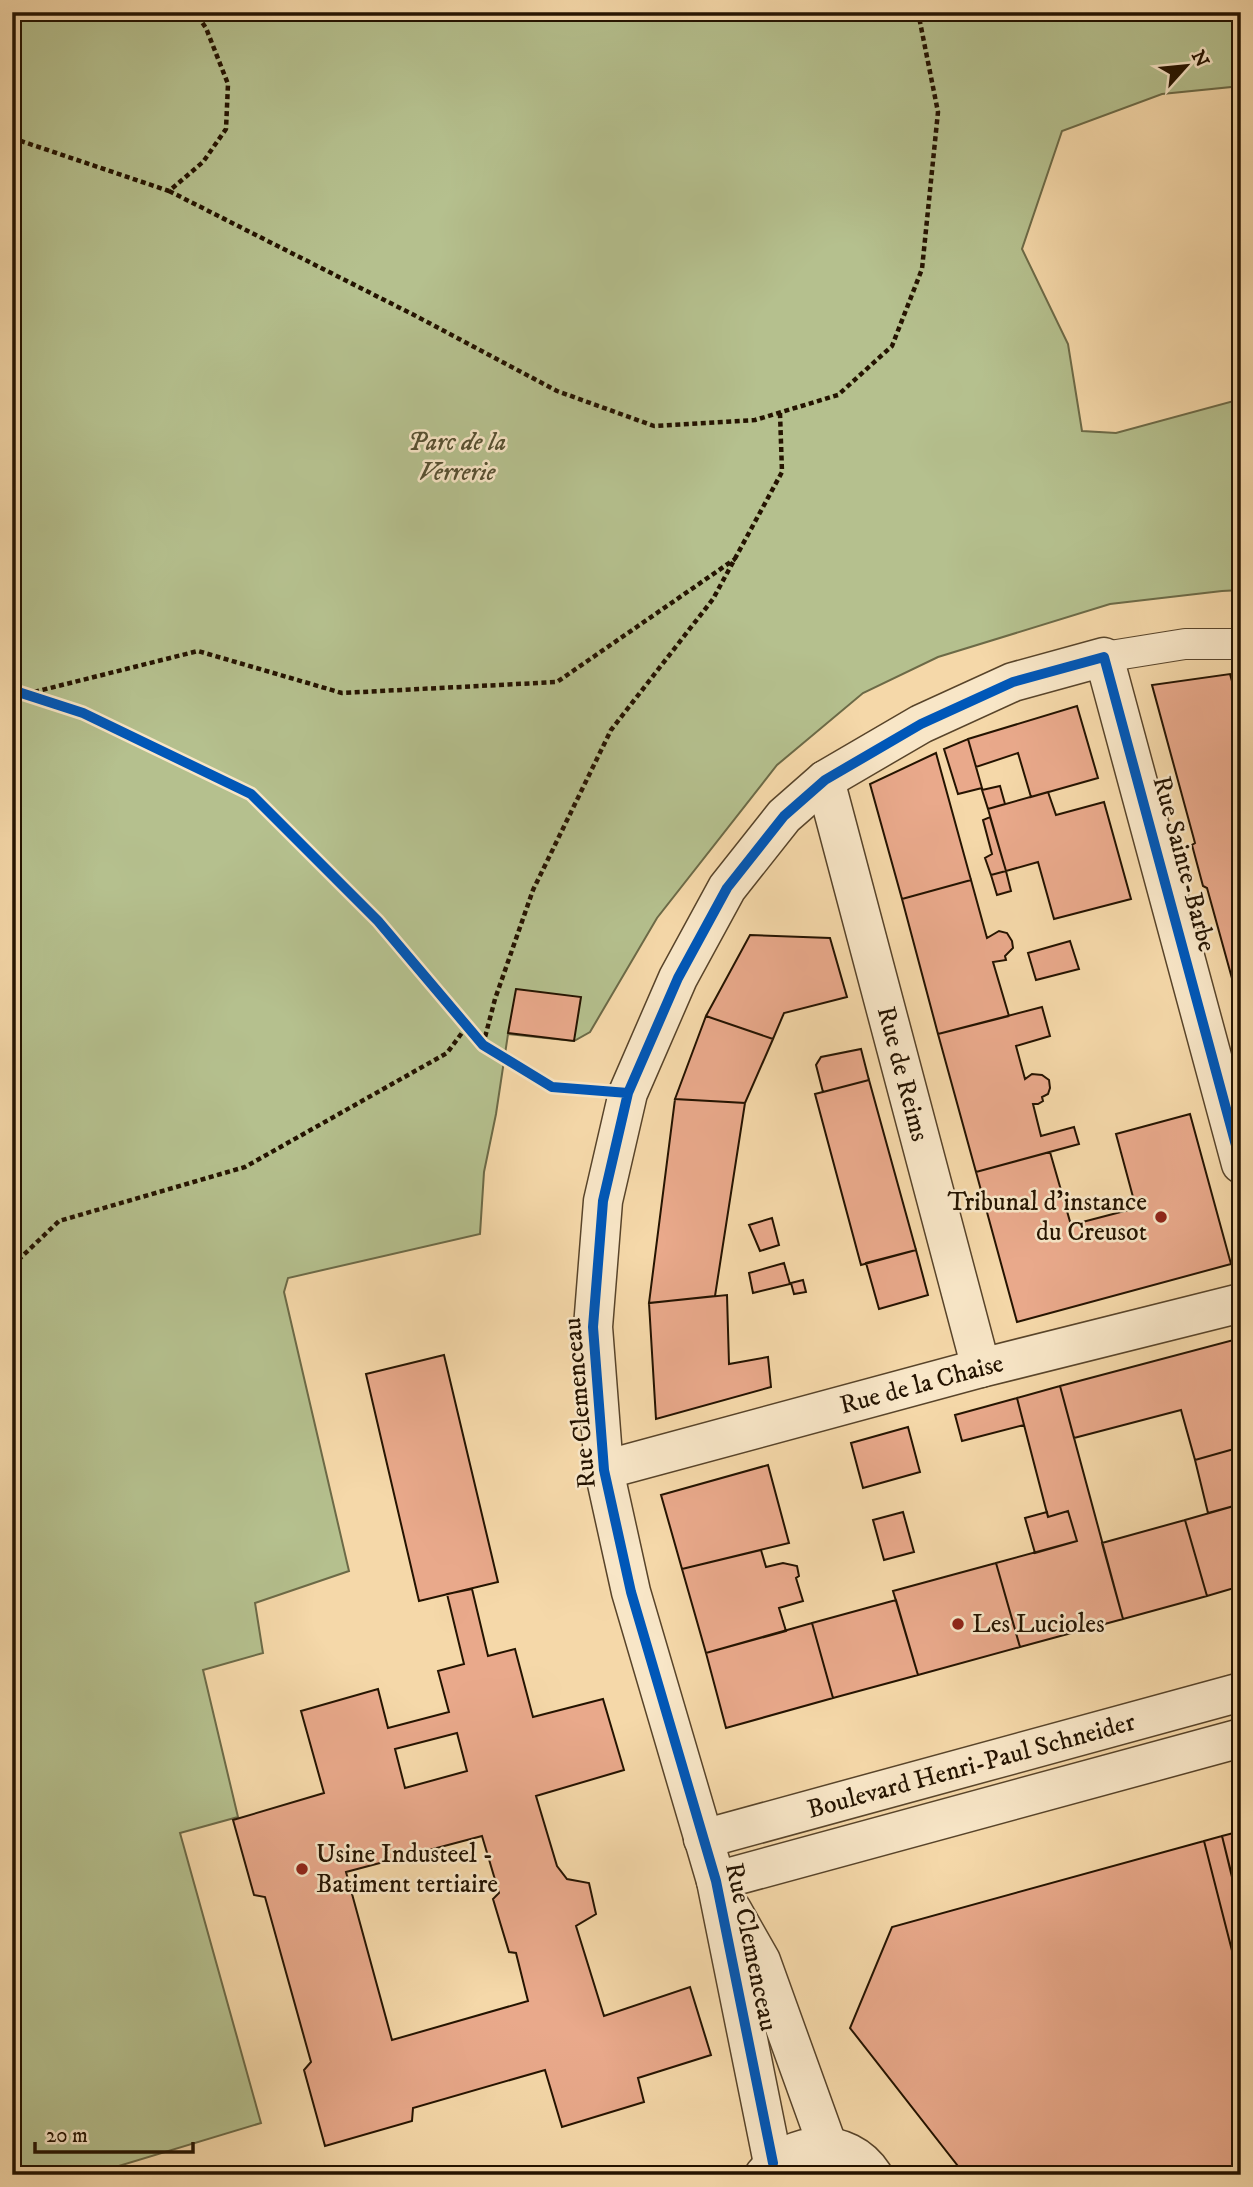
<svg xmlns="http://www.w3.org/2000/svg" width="1253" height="2187" font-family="'IM FELL DW Pica',serif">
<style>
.green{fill:#b5c08e;stroke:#6c6a47;stroke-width:2}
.building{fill:#e9a98b;stroke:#241300;stroke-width:2;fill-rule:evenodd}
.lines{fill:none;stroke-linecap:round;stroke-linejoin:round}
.service-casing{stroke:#58442a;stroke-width:32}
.minor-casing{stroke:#58442a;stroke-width:41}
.tertiary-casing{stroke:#58442a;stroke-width:41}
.path{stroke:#241300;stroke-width:4.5;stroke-dasharray:5 3.5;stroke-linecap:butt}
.service{stroke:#f8e6c7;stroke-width:30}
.minor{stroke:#f8e6c7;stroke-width:38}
.tertiary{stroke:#f8e6c7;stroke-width:38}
.cycleway-casing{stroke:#f8e6c7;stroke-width:15}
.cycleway{stroke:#0057b8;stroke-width:10}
.poi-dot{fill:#8f2418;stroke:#f8e6c7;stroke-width:2.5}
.labels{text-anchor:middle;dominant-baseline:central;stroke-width:5;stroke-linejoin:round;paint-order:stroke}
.park-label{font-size:26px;font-style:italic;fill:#575032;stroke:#f8e6c7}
.street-label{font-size:26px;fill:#241300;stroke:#f8e6c7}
.poi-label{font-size:26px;fill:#241300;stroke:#f8e6c7;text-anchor:start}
</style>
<rect width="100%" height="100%" fill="#f5d8a9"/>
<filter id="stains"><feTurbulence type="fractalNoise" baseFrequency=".00286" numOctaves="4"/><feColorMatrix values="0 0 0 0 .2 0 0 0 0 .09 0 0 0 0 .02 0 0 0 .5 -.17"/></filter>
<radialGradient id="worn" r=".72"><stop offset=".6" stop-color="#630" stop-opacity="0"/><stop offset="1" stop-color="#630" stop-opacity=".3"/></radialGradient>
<path class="green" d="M 12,12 L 1241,12 L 1241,86 L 1162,94 L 1062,131 L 1022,249 L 1068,344 L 1082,431 L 1116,433 L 1241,399 L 1241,590 L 1222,591 L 1110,604 L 938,657 L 863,693 L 777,765 L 657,918 L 590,1032 L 574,1041 L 508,1034 L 496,1114 L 484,1172 L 480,1234 L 288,1278 L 284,1292 L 349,1571 L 255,1603 L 263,1653 L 203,1670 L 238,1817 L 180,1833 L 261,2123 L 89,2175 L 12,2175 Z"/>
<path class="building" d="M 1230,674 L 1241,714 L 1241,1011 L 1207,888 L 1203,886 L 1192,845 L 1195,843 L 1152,685 Z
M 1241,693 L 1241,714 L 1235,695 Z
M 1077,706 L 1098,778 L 1031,797 L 1018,753 L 976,767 L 968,739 Z
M 968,739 L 982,788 L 958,794 L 944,749 Z
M 936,753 L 971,880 L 902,899 L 870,784 Z
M 1000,786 L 1005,804 L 988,809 L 982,790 Z
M 1048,792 L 1056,815 L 1104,802 L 1131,899 L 1054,919 L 1038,862 L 1006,871 L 988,809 Z
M 990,817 L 1006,871 L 991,875 L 985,858 L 992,854 L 983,820 Z
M 1006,871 L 1011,891 L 997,895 L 991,875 Z
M 971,880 L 987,938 L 999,931 L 1007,933 L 1012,941 L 1013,948 L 1005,956 L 1006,960 L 993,962 L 1009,1016 L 938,1034 L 902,899 Z
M 750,935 L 830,938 L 847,997 L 784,1013 L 773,1039 L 706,1016 Z
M 1070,941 L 1079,969 L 1036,980 L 1028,953 Z
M 516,989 L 581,997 L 574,1041 L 508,1033 Z
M 1042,1007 L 1050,1036 L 1016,1046 L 1025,1079 L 1032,1074 L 1042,1075 L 1049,1080 L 1050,1088 L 1048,1094 L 1042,1097 L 1043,1101 L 1038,1104 L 1033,1104 L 1041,1136 L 1074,1127 L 1079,1144 L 976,1172 L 938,1034 Z
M 706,1016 L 773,1039 L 745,1103 L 675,1099 Z
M 861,1049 L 869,1080 L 823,1092 L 816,1065 L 821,1057 Z
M 869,1080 L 916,1250 L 861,1265 L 815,1094 Z
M 675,1099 L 745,1103 L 715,1296 L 649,1303 Z
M 1190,1114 L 1231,1264 L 1017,1322 L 976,1172 L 1050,1152 L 1071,1225 L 1136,1208 L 1116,1134 Z
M 772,1218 L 779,1245 L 760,1251 L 749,1225 Z
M 916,1250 L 928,1295 L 879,1309 L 866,1263 Z
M 784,1263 L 790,1284 L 753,1293 L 749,1273 Z
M 803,1280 L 806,1292 L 794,1294 L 791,1283 Z
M 727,1295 L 729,1364 L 768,1357 L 771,1387 L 656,1419 L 649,1303 Z
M 1241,1338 L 1241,1447 L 1195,1460 L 1181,1410 L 1074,1438 L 1060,1386 Z
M 444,1355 L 498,1582 L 419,1601 L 366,1374 Z
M 1060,1386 L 1123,1619 L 1020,1647 L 996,1563 L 1077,1541 L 1068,1511 L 1048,1517 L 1017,1398 Z
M 1017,1398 L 1024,1425 L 962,1441 L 955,1415 Z
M 908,1427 L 920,1472 L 863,1488 L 851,1443 Z
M 1241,1447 L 1241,1504 L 1208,1513 L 1195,1460 Z
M 768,1465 L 789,1543 L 682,1569 L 661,1495 Z
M 1241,1504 L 1241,1586 L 1207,1596 L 1185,1520 Z
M 1068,1511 L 1077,1541 L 1035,1553 L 1025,1518 L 1047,1512 L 1048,1517 Z
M 903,1512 L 914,1552 L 884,1560 L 873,1520 Z
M 1185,1520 L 1207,1596 L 1123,1619 L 1102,1543 Z
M 761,1550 L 766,1567 L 783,1563 L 797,1566 L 799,1576 L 796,1578 L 803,1601 L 779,1608 L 786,1631 L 706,1653 L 682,1569 Z
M 996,1563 L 1020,1647 L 918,1675 L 893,1591 Z
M 472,1589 L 488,1656 L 515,1649 L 533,1717 L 603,1699 L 624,1770 L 536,1796 L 557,1866 L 567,1879 L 589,1883 L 596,1914 L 576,1926 L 604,2016 L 690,1987 L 711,2055 L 638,2078 L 644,2102 L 562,2127 L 545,2070 L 413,2108 L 412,2121 L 325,2146 L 304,2070 L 311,2062 L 265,1897 L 254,1895 L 233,1820 L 324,1793 L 301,1711 L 378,1689 L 388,1728 L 449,1712 L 438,1671 L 464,1664 L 447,1594 ZM 457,1733 L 467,1771 L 405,1788 L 395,1749 ZM 482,1836 L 499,1893 L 493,1899 L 509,1952 L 516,1953 L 528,2001 L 392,2040 L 346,1872 Z
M 896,1600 L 918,1675 L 833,1698 L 812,1623 Z
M 812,1623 L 833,1698 L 726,1728 L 706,1653 Z
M 1241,1831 L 1241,1906 L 1239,1906 L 1222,1836 Z
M 1222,1836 L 1241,1912 L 1241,1986 L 1204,1841 Z
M 1204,1841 L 1241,1986 L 1241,2175 L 965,2175 L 850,2028 L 892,1927 Z"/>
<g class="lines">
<g class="service-casing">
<path id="service" d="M 1104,657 L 1185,644 L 1241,644"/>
</g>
<g class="minor-casing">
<g id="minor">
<path id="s1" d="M 825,780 L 981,1368"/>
<path id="s2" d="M 604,1470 L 981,1368 L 1241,1303"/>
<path id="s3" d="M 703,1839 L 1241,1692"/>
<path d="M 716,1881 L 1241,1738"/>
<path d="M 732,1910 L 761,1961 L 828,2147"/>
<path d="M 773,2163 L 716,1881 L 631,1592 L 604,1470 L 593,1327 L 603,1201 L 628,1093 L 678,978 L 727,888 L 784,816 L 825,780 L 921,724 L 1013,682 L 1104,657 L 1241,1164"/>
</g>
</g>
<g class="tertiary-casing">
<path id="tertiary" d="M 764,2175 C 792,2140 847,2135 873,2175"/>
</g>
<path class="path" d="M 12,138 L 169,191 L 203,162 L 226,129 L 228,84 L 206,28 L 195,12
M 169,191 L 414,315 L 557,391 L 654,426 L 755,420 L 838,395 L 892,346 L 922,269 L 938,112 L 918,12
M 26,694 L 198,651 L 342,693 L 557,682 L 735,559
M 483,1045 L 495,999 L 533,890 L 611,730 L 713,599 L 782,472 L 780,413
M 12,1266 L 59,1221 L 245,1167 L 447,1053 L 467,1026"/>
<use href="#service" class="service"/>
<use href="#minor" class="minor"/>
<use href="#tertiary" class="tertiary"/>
<g class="cycleway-casing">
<path id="cycleway" d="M 12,690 L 83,713 L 251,794 L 378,921 L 483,1045 L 552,1087 L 628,1093
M 773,2163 L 716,1881 L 631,1592 L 604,1470 L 593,1327 L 603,1201 L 628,1093 L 678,978 L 727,888 L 784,816 L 825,780 L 921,724 L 1013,682 L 1104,657 L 1241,1164"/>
</g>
<use href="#cycleway" class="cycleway"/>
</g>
<g class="poi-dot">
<circle cx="1161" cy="1217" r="7"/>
<circle cx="958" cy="1624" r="7"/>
<circle cx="302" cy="1869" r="7"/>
</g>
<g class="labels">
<g class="park-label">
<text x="457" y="442">Parc de la<tspan x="457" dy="30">Verrerie</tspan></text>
</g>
<g class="street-label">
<text transform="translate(1184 864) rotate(75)">Rue Sainte-Barbe</text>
<text stroke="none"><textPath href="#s1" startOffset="304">Rue de Reims</textPath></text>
<text stroke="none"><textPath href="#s2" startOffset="329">Rue de la Chaise</textPath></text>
<text transform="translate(580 1403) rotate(-95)">Rue Clemenceau</text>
<text stroke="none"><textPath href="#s3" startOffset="278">Boulevard Henri-Paul Schneider</textPath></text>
<text transform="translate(751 1947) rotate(78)">Rue Clemenceau</text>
</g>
<g class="poi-label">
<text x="1147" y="1202" text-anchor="end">Tribunal d'instance<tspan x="1147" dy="30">du Creusot</tspan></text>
<text x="972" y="1624">Les Lucioles</text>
<text x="316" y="1854">Usine Industeel -<tspan x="316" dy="30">Batiment tertiaire</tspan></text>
</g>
</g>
<rect width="1253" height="2187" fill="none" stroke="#f5d8a9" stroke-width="42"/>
<rect x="14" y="14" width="1225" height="2159" fill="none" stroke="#241300" stroke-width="3.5"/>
<rect x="21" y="21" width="1211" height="2145" fill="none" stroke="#241300" stroke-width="2"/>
<g transform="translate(1186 66) rotate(63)" stroke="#f8e6c7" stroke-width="5" paint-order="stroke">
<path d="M0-5L12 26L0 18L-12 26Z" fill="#241300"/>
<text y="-10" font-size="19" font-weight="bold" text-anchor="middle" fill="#241300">N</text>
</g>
<path d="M35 2142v10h158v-10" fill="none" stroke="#241300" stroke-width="3.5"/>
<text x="46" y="2142" font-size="21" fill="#241300" stroke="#f8e6c7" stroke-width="5" paint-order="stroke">20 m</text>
<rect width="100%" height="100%" filter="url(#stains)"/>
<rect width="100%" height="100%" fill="url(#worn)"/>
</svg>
